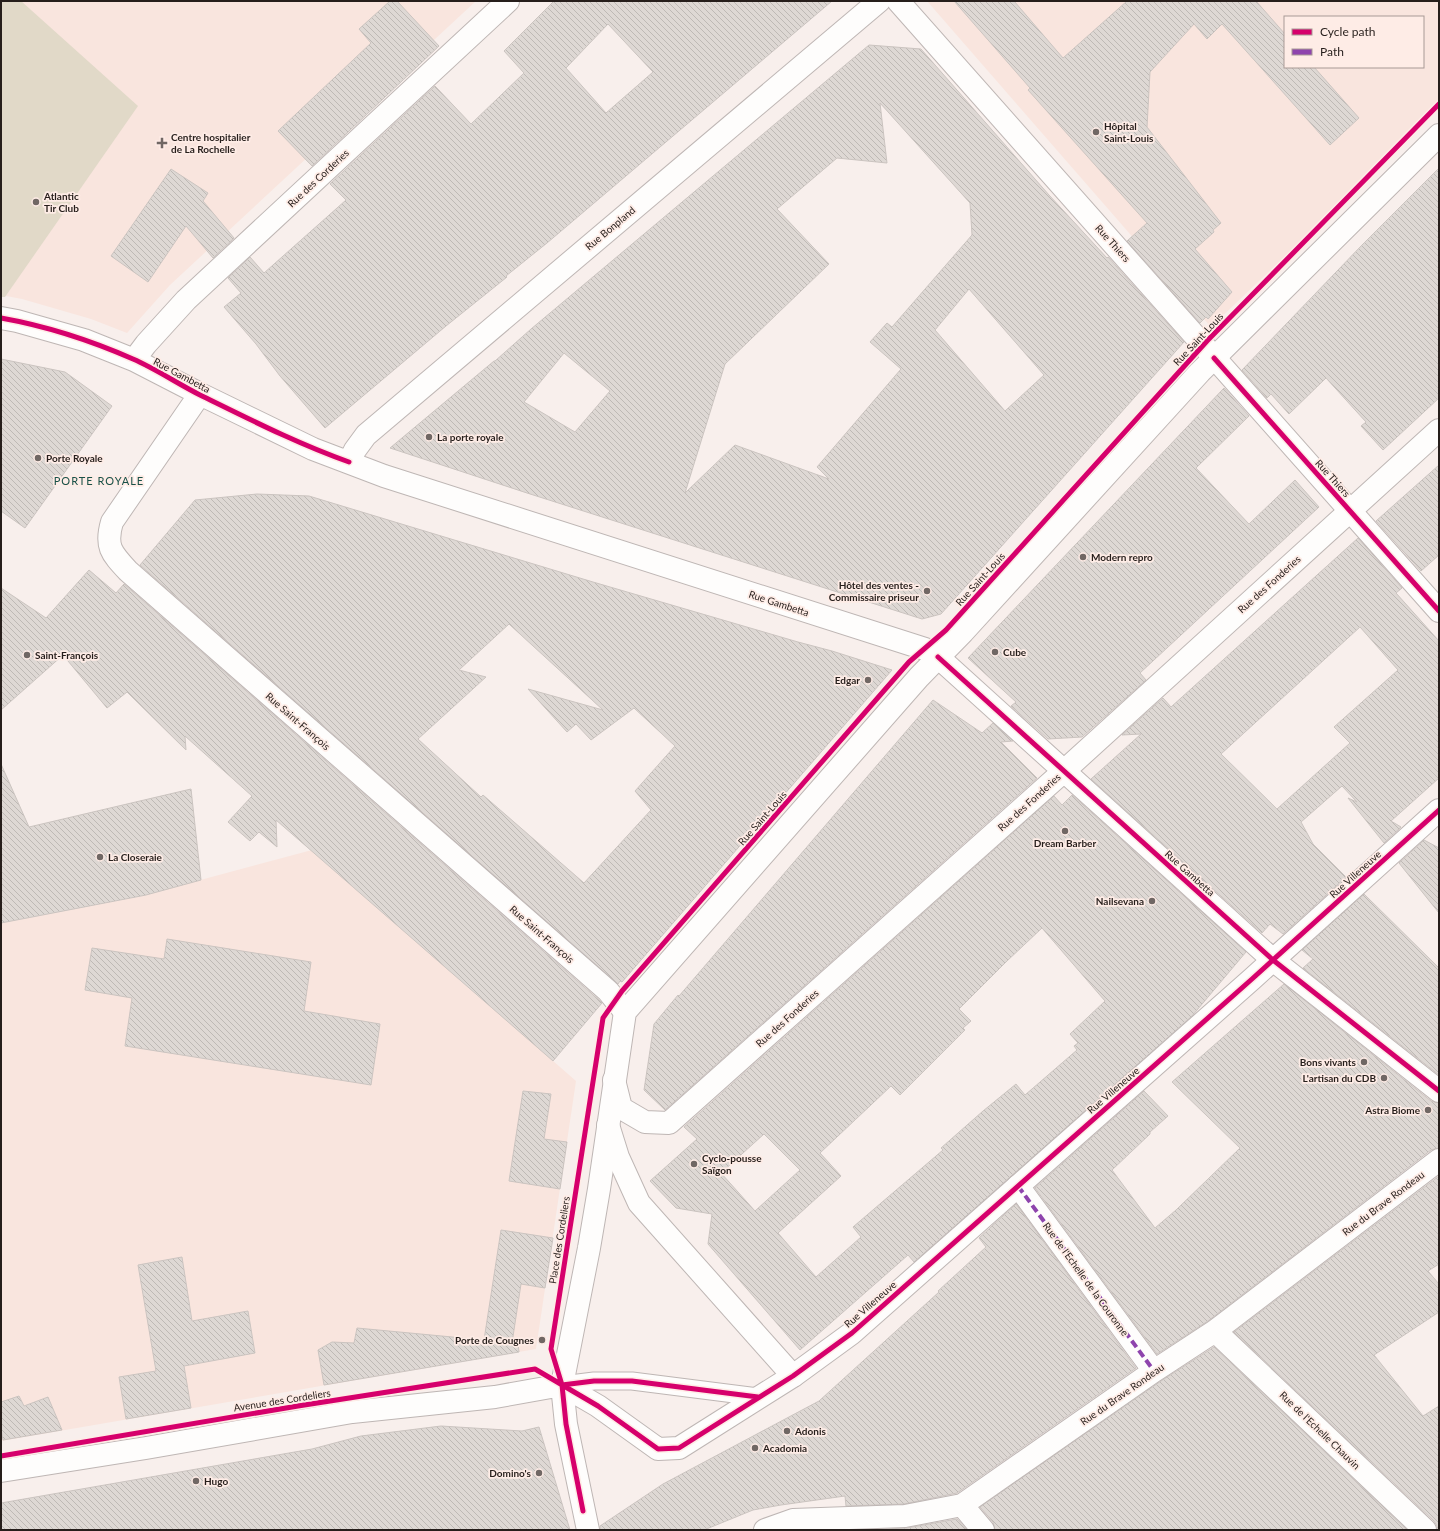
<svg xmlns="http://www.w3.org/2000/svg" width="1440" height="1531" font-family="Lato,sans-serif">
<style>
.built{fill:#f9e5de;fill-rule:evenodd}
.garden{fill:#e1d9c8}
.building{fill:url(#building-back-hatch);stroke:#cbc4c0;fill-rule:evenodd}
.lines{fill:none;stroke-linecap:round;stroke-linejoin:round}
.lane-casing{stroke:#beb6b4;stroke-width:19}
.street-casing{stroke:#beb6b4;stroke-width:24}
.secondary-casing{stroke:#beb6b4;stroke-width:24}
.lane{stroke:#fefdfc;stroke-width:17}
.street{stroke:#fefdfc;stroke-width:22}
.secondary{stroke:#fefdfc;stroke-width:22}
.quiet{stroke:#8e44ad;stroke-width:4;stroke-dasharray:8 4;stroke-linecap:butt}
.cycleway-casing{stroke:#feece6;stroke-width:8}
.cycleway{stroke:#d6006c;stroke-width:5}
.poi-dot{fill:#706764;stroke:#feece6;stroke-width:1.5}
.labels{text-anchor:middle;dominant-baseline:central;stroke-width:3.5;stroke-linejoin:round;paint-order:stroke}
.poi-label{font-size:10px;font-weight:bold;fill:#261e1b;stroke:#feece6;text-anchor:start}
.street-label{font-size:10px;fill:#261e1b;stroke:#feece6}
.neighbourhood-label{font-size:11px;letter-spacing:1px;fill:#185148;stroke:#feece6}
</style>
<defs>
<pattern id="building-back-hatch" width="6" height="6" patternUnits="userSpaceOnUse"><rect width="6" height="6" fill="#ded8d4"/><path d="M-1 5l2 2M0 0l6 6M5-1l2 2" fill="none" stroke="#beb9b5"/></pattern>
</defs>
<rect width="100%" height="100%" fill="#f8efec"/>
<path class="built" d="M 1,1 L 476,1 L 170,285 L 127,333 L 91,319 L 60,310 L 22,299 L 1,295 Z
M 927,1 L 1439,1 L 1439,109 L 1211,327 ZM 1285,17 L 1423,17 L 1423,67 L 1285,67 Z
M 312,850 L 576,1081 L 536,1349 L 1,1441 L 1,921 L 2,923 L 6,922 L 141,896 Z"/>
<path class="garden" d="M 1,1 L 21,1 L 138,106 L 5,297 L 1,297 Z"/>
<path class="building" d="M 390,1 L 397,1 L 439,46 L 312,166 L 278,131 L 371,43 L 359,29 Z
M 554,1 L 832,1 L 547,243 L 506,276 L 507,277 L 446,326 L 325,428 L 280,376 L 256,344 L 224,307 L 241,293 L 228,278 L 250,257 L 264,273 L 346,200 L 330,184 L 435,86 L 471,124 L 524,73 L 504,51 ZM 608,24 L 653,72 L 606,113 L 566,68 Z
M 954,1 L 1014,1 L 1063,58 L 1127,1 L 1256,1 L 1285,34 L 1285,67 L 1314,67 L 1359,118 L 1330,145 L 1222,24 L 1207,39 L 1194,24 L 1150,72 L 1147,127 L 1221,223 L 1213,230 L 1214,232 L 1195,249 L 1232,292 L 1208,319 L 1206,317 L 1200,323 L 1127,241 L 1147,223 L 1028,90 L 1030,88 Z
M 869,45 L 921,49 L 1049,195 L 1107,258 L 1108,257 L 1184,342 L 941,614 L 922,619 L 527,493 L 390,448 L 494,361 L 495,361 L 531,329 ZM 880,103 L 970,203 L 972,235 L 892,327 L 887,323 L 870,342 L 901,369 L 817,467 L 829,479 L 735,445 L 685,493 L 725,364 L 829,264 L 777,209 L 837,158 L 887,163 ZM 969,289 L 1044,375 L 1005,411 L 935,330 ZM 564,353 L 610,391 L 575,432 L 524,402 Z
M 1439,168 L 1439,398 L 1383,450 L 1361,426 L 1366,422 L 1326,378 L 1289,414 L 1271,394 L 1267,398 L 1242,370 L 1362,245 Z
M 171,169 L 208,193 L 203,201 L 234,238 L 213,258 L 186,226 L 148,282 L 111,256 Z
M 1,359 L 65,372 L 112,406 L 25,528 L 1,511 Z
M 1224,388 L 1249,416 L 1196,468 L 1249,524 L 1295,480 L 1319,507 L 1140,673 L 1146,680 L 1082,737 L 1048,739 L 1011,706 L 1016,702 L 968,658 Z
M 1439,465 L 1439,555 L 1421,571 L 1376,521 Z
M 257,494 L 309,496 L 593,582 L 798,642 L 832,651 L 892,670 L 622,982 L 620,981 L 618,984 L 140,565 L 195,500 ZM 509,624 L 603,710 L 528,689 L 567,732 L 576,724 L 591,740 L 634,708 L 675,746 L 635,791 L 651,810 L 584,883 L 483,795 L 481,797 L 418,739 L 486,677 L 459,670 Z
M 1358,538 L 1402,588 L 1396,593 L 1439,641 L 1439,778 L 1391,821 L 1401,827 L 1384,843 L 1348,798 L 1357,802 L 1342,786 L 1301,822 L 1313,844 L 1346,877 L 1283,934 L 1270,924 L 1262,933 L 1091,779 L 1141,734 L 1122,735 L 1163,698 L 1171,707 ZM 1360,627 L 1398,670 L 1334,727 L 1350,743 L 1277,809 L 1221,754 Z
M 89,570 L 116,593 L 124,584 L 599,1000 L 602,1003 L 553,1061 L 276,820 L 277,847 L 259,832 L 250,841 L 228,822 L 252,796 L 185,736 L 186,750 L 127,692 L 107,708 L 63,655 L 1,710 L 1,588 L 46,618 Z
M 933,700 L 982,733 L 993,723 L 1013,741 L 1001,742 L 1037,778 L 665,1110 L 644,1090 L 654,1024 L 678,995 L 679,996 Z
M 1,764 L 29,827 L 191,789 L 201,880 L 146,895 L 1,923 Z
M 1072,795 L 1246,952 L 1192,1016 L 914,1262 L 908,1255 L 800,1350 L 708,1244 L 712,1214 L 676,1208 L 650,1181 L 697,1139 L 684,1127 L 1054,796 L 1062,805 ZM 1042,928 L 1105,1001 L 1070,1034 L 1078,1043 L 1074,1046 L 1077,1050 L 1025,1095 L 1016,1084 L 983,1111 L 941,1148 L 943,1150 L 853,1227 L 861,1237 L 816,1277 L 778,1233 L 841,1176 L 820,1153 L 891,1086 L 900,1095 L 965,1030 L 963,1028 L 971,1021 L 959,1009 L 1007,961 ZM 764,1134 L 800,1170 L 755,1211 L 721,1173 Z
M 1424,840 L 1439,848 L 1439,913 L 1399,863 Z
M 1364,894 L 1439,968 L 1439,1075 L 1303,968 L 1313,959 L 1302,950 Z
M 167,939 L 311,962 L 304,1011 L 380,1024 L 371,1085 L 125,1046 L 132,998 L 85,990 L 92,948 L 164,959 Z
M 1284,984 L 1431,1101 L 1439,1103 L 1439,1148 L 1431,1150 L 1208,1321 L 1157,1354 L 1035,1188 L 1144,1091 L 1168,1116 L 1150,1132 L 1150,1134 L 1112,1170 L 1155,1228 L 1176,1210 L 1240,1148 L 1172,1082 Z
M 523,1091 L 551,1094 L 544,1139 L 567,1142 L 560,1189 L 509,1181 Z
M 1439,1176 L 1439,1264 L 1428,1271 L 1439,1284 L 1439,1312 L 1374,1355 L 1423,1416 L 1439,1406 L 1439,1530 L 1437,1530 L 1437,1526 L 1434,1521 L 1234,1332 Z
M 1016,1204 L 1136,1368 L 957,1493 L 904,1504 L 846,1506 L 845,1496 L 781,1505 L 753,1510 L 704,1530 L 600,1530 L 600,1526 L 663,1484 L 819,1401 L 939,1292 L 938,1291 L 986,1247 L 979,1238 Z
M 501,1230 L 553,1238 L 545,1288 L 521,1284 L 512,1343 L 518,1343 L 519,1352 L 324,1385 L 318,1350 L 332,1342 L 354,1343 L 357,1328 L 484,1340 Z
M 182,1257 L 192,1321 L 248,1311 L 255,1353 L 184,1366 L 191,1408 L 126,1419 L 119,1377 L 156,1371 L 138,1265 Z
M 1214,1347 L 1407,1530 L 995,1530 L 993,1522 L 980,1507 L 1161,1381 Z
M 19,1396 L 24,1406 L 48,1397 L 62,1430 L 3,1440 L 1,1429 L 1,1402 Z
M 441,1426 L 522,1431 L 539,1427 L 570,1530 L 1,1530 L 1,1503 L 312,1449 L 361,1436 Z
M 957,1519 L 967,1530 L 863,1530 L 907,1528 Z"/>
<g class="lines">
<g class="lane-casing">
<path id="lane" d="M 562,1385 L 594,1381 L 632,1381 L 758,1397"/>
</g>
<g class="street-casing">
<path id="street" d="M 898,1 L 1439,611
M 1,318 L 17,321 L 84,340 L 134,360 L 200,394 L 313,449 L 384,476 L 925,649 L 938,657 L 1273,960 L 1439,1091
M 134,360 L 146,344 L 186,300 L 508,1
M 200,394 L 112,522 C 105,546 111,553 128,571 L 608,991 L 625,1012
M 349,462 L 355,450 L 366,435 L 879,1
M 614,1080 L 621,1108 L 645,1122 L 669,1123 L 1064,771 L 1439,430
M 608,1125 L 618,1157 L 639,1203 L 793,1376
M 1018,1186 L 1154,1371
M 1215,1331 L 1425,1530
M 962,1505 L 983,1530
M 765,1530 L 793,1520 L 905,1516 L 962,1505 L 1154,1371 L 1215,1331 L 1439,1160"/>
</g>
<g class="secondary-casing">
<path id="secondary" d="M 562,1385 L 598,1406 L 658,1449 L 679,1448 L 793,1376 L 852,1333 L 1252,979 L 1439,810
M 1,1471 L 146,1448 L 352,1412 L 495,1397 L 562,1385
M 588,1530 L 566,1424 L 562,1385 L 589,1248 L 599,1189 L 625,1012 L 919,677 L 963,632 L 1200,372 L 1439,135"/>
</g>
<use href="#lane" class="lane"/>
<use href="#street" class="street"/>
<use href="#secondary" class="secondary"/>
<path class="quiet" d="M 1018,1186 L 1154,1371"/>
<g class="cycleway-casing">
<path id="cycleway" d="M 1,318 C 46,326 92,341 133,359 C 156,369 178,384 200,395 C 249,419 298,444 349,462
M 1214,358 L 1439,611
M 938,657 L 1273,960 L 1439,1091
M 562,1385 L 594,1381 L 632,1381 L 758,1397
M 1,1456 L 298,1406 L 535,1369 L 598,1406 L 658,1449 L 679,1448 L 793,1376 L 852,1333 L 1252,979 L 1439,810
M 583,1511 L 566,1424 L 562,1385 L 551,1349 L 603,1018 L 622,991 L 909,662 L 946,630 L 1207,341 L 1439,104"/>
</g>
<use href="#cycleway" class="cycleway"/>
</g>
<g class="poi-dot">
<circle cx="1096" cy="132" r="4"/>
<path d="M160 137h4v4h4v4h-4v4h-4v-4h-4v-4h4z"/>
<circle cx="36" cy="202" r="4"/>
<circle cx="429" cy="437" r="4"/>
<circle cx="38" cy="458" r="4"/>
<circle cx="1083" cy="557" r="4"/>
<circle cx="927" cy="591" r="4"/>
<circle cx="995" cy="652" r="4"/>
<circle cx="27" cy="655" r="4"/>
<circle cx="868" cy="680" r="4"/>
<circle cx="1065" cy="831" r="4"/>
<circle cx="100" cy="857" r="4"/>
<circle cx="1152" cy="901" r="4"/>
<circle cx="1364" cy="1062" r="4"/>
<circle cx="1384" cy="1078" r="4"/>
<circle cx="1428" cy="1110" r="4"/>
<circle cx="694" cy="1164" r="4"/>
<circle cx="542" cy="1340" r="4"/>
<circle cx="787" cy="1431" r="4"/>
<circle cx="755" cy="1448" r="4"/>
<circle cx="539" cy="1473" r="4"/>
<circle cx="196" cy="1481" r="4"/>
</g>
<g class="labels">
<g class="poi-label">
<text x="1104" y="126">Hôpital<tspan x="1104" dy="12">Saint-Louis</tspan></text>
<text x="171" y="137">Centre hospitalier<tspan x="171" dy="12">de La Rochelle</tspan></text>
<text x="44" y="196">Atlantic<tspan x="44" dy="12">Tir Club</tspan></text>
<text x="437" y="437">La porte royale</text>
<text x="46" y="458">Porte Royale</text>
<text x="1091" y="557">Modern repro</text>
<text x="919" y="585" text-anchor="end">Hôtel des ventes -<tspan x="919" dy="12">Commissaire priseur</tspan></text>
<text x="1003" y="652">Cube</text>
<text x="35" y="655">Saint-François</text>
<text x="860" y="680" text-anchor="end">Edgar</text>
<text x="1065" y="843" text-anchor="middle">Dream Barber</text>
<text x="108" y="857">La Closeraie</text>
<text x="1144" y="901" text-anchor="end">Nailsevana</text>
<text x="1356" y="1062" text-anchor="end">Bons vivants</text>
<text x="1376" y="1078" text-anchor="end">L'artisan du CDB</text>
<text x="1420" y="1110" text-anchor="end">Astra Biome</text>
<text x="702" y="1158">Cyclo-pousse<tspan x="702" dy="12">Saïgon</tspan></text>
<text x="534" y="1340" text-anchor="end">Porte de Cougnes</text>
<text x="795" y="1431">Adonis</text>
<text x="763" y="1448">Acadomia</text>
<text x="531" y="1473" text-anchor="end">Domino's</text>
<text x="204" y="1481">Hugo</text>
</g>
<g class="street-label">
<text transform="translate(318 178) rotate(-43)">Rue des Corderies</text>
<text transform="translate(610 228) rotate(-40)">Rue Bonpland</text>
<text transform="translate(1113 243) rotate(48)">Rue Thiers</text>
<text transform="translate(1198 339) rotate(-47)">Rue Saint-Louis</text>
<text transform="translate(182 375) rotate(28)">Rue Gambetta</text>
<text transform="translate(1333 478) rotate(48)">Rue Thiers</text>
<text transform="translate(980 579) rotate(-48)">Rue Saint-Louis</text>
<text transform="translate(1269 584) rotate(-42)">Rue des Fonderies</text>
<text transform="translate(779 603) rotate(18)">Rue Gambetta</text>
<text transform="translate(298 721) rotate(41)">Rue Saint-François</text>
<text transform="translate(1029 802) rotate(-42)">Rue des Fonderies</text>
<text transform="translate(762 818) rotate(-49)">Rue Saint-Louis</text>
<text transform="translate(1190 873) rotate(42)">Rue Gambetta</text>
<text transform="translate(1355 874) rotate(-42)">Rue Villeneuve</text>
<text transform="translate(542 934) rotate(41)">Rue Saint-François</text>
<text transform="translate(787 1018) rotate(-42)">Rue des Fonderies</text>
<text transform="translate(1113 1090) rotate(-41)">Rue Villeneuve</text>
<text transform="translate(1383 1203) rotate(-37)">Rue du Brave Rondeau</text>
<text transform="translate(559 1240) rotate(-81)">Place des Cordeliers</text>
<text transform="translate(1086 1279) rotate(54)">Rue de l'Echelle de la Couronne</text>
<text transform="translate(870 1304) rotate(-41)">Rue Villeneuve</text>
<text transform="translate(1122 1394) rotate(-35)">Rue du Brave Rondeau</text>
<text transform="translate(282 1400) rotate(-9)">Avenue des Cordeliers</text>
<text transform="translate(1320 1430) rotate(44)">Rue de l'Echelle Chauvin</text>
</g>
<g class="neighbourhood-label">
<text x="99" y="480">PORTE ROYALE</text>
</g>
</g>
<rect width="1440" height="1531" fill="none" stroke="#261e1b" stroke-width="4"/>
<rect x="1284" y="16" width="140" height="52" fill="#feece6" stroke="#a89a95"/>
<rect x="1292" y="29" width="20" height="6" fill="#d6006c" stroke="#a89a95"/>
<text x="1320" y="36" font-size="12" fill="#261e1b">Cycle path</text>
<rect x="1292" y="49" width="20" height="6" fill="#8e44ad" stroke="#a89a95"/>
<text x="1320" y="56" font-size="12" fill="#261e1b">Path</text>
</svg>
